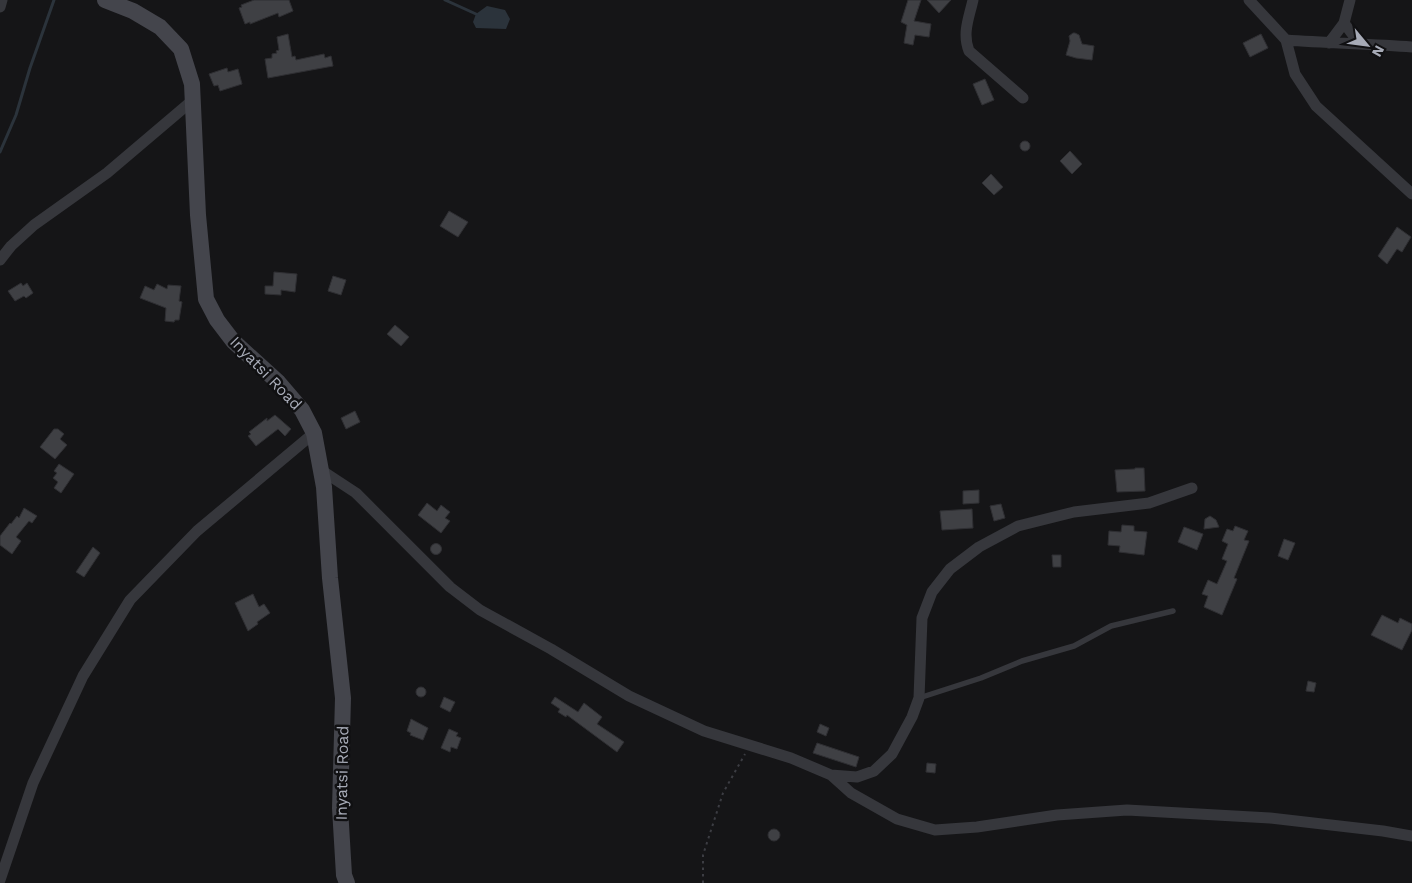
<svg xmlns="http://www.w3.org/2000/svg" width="1412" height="883" font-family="'Work Sans',sans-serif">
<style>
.water{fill:#2b333b}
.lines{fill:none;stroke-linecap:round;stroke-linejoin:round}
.stream{stroke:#2b333b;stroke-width:3}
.building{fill:#3f4044;stroke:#2f2f33}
.path{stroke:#3c3d43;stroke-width:2;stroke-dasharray:2.5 4;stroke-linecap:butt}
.lane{stroke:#36373c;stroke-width:5.5}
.street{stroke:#36373c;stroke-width:11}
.secondary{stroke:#44454c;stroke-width:16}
.labels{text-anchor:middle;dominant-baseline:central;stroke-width:5;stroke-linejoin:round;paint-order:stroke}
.street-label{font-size:16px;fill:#a7abb7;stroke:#101012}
</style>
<rect width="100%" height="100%" fill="#151517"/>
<path class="water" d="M 487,6 L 505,10 L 510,19 L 506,29 L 476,28 L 473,22 L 476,14 Z"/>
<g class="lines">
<path class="stream" d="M 445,0 L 476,14
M 0,152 L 16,115 L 30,68 L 54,0"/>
</g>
<path class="building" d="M 254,0 L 289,0 L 293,11 L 279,17 L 278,13 L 250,24 L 250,22 L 245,24 L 239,8 L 242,7 L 241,5 Z
M 908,0 L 921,0 L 914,21 L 931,24 L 929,37 L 915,35 L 913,45 L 904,43 L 907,25 L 901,22 Z
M 927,0 L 951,0 L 939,13 Z
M 1073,33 L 1075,33 L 1079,35 L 1082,44 L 1094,46 L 1092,60 L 1076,58 L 1066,55 L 1070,41 L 1069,36 Z
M 288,34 L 292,57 L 295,56 L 296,60 L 324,54 L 325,58 L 331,56 L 333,66 L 268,78 L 265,59 L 272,58 L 272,54 L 277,53 L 276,51 L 279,50 L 277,37 Z
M 1261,34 L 1268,48 L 1250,57 L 1243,43 Z
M 227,68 L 228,72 L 238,69 L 242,84 L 220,91 L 218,85 L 214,86 L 209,74 Z
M 985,79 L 994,100 L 982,105 L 973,84 Z
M1020 146a5 5 0 1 1 10 0a5 5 0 1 1-10 0Z
M 1070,151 L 1082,164 L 1072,174 L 1060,161 Z
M 991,174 L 1003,187 L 994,195 L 982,183 Z
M 449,211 L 468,222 L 458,237 L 440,226 Z
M 1397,227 L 1411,237 L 1402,252 L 1397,249 L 1387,264 L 1378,256 Z
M 274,272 L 297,274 L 295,292 L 281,290 L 281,295 L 265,294 L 265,286 L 273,286 Z
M 333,276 L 346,280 L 341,295 L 328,291 Z
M 21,283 L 23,286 L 27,283 L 33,293 L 26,298 L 24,296 L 15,301 L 8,291 Z
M 157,284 L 167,289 L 168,285 L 181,286 L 179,301 L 182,302 L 179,320 L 175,320 L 174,322 L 165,321 L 166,308 L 140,298 L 145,286 L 154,290 Z
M 395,325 L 409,337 L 401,346 L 387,334 Z
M 355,411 L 360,422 L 346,429 L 341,418 Z
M 275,415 L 291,429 L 285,436 L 278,429 L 256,446 L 248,436 L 251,434 L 249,432 L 267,418 L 267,421 Z
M 54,429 L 58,429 L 64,434 L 60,439 L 67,445 L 55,459 L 40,447 Z
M 59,464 L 74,474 L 61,493 L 54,488 L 58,482 L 53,478 L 57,473 L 54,471 Z
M 1135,468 L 1144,468 L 1145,491 L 1117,492 L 1115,470 L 1135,469 Z
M 979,490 L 979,503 L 963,504 L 963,491 Z
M 427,503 L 437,511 L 441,505 L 450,512 L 445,518 L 450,521 L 441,533 L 418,515 Z
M 1001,504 L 1005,518 L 994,521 L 990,506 Z
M 24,508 L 37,516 L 32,523 L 29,521 L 16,537 L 21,541 L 12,554 L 0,545 L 0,536 L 10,523 L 11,524 L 17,516 L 19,518 Z
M 972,509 L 973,528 L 942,530 L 940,511 Z
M 1210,516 L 1216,520 L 1219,527 L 1204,529 L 1205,519 Z
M 1122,525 L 1134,526 L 1134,531 L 1147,532 L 1144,555 L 1119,552 L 1120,546 L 1108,545 L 1109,531 L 1121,532 Z
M 1235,526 L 1248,531 L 1244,540 L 1249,541 L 1234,578 L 1237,579 L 1222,615 L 1204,607 L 1208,596 L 1202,594 L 1208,580 L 1217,584 L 1227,561 L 1222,559 L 1228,544 L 1222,541 L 1227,529 L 1233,531 Z
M 1184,527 L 1203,534 L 1197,550 L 1178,542 Z
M 1284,539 L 1295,543 L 1288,560 L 1278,556 Z
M430.5 549a5.5 5.5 0 1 1 11 0a5.5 5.5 0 1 1-11 0Z
M 93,547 L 100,553 L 84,577 L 76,572 Z
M 1052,555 L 1061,555 L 1061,567 L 1053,567 Z
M 253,594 L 259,607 L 264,604 L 270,613 L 257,622 L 258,624 L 248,631 L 235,603 Z
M 1382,615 L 1398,623 L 1400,618 L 1412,624 L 1412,630 L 1402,650 L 1371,635 Z
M 1308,681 L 1316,683 L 1314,692 L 1306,691 Z
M416 692a5 5 0 1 1 10 0a5 5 0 1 1-10 0Z
M 444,697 L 455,702 L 450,712 L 440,707 Z
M 555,697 L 578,712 L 584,703 L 602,717 L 597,724 L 624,742 L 617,752 L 567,715 L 566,717 L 558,712 L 560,709 L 551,703 Z
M 411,719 L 428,728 L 423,740 L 410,735 L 411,733 L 407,731 Z
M 820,724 L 829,728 L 826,736 L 817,732 Z
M 449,729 L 458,733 L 456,736 L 461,738 L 457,749 L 451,747 L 450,752 L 441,748 Z
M 817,743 L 859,757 L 856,767 L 813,753 Z
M 927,763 L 936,764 L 935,773 L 926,772 Z
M768 835a6 6 0 1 1 12 0a6 6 0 1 1-12 0Z"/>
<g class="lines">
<path class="path" d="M 703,883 L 703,855 L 723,793 L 745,754"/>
<path class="lane" d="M 919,698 L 981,678 L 1022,661 L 1074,646 L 1111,626 L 1173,611"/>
<path class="street" d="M 973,0 C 969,18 962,33 969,51 L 1023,98
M 1249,0 L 1286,40 L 1295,74 L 1316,106 L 1412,194
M 0,7 L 2,0
M 1344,23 L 1359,43
M 1286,40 C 1328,43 1370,44 1412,47
M 1329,43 L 1344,23 L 1350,0
M 0,260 L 11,246 L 34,225 L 107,173 L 193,100
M 321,470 L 356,493 L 450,587 L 480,610 L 551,649 L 629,696 L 704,731 L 791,758 L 831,775 L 851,793 L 897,819 L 935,830 L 977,827 L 1057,815 L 1127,810 L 1270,818 L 1383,831 L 1412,836
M 831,775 L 857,777 L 874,771 L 892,754 L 912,717 L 919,698 L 922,618 L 932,592 L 950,569 L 979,547 L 1018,526 L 1074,512 L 1149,503 L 1192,488
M 0,880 L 33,783 L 83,676 L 130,600 L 197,531 L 314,433"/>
<path class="secondary" d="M 105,0 L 133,11 L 160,27 L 181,49 L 192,84 L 198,215 L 206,299 L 217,320 L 233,341 L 278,382 L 302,410 L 314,433 L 324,487 L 330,578 L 343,698 L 340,808 L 344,875 L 347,883"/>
</g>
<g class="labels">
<g class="street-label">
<text transform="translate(266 373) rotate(46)">Inyatsi Road</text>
<text transform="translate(342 773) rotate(-89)">Inyatsi Road</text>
</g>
</g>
<g transform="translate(1367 45) rotate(119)" stroke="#101012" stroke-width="4" paint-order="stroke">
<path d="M0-4L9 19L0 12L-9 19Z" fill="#a7abb7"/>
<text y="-8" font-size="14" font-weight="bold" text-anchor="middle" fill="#a7abb7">N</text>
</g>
</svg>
